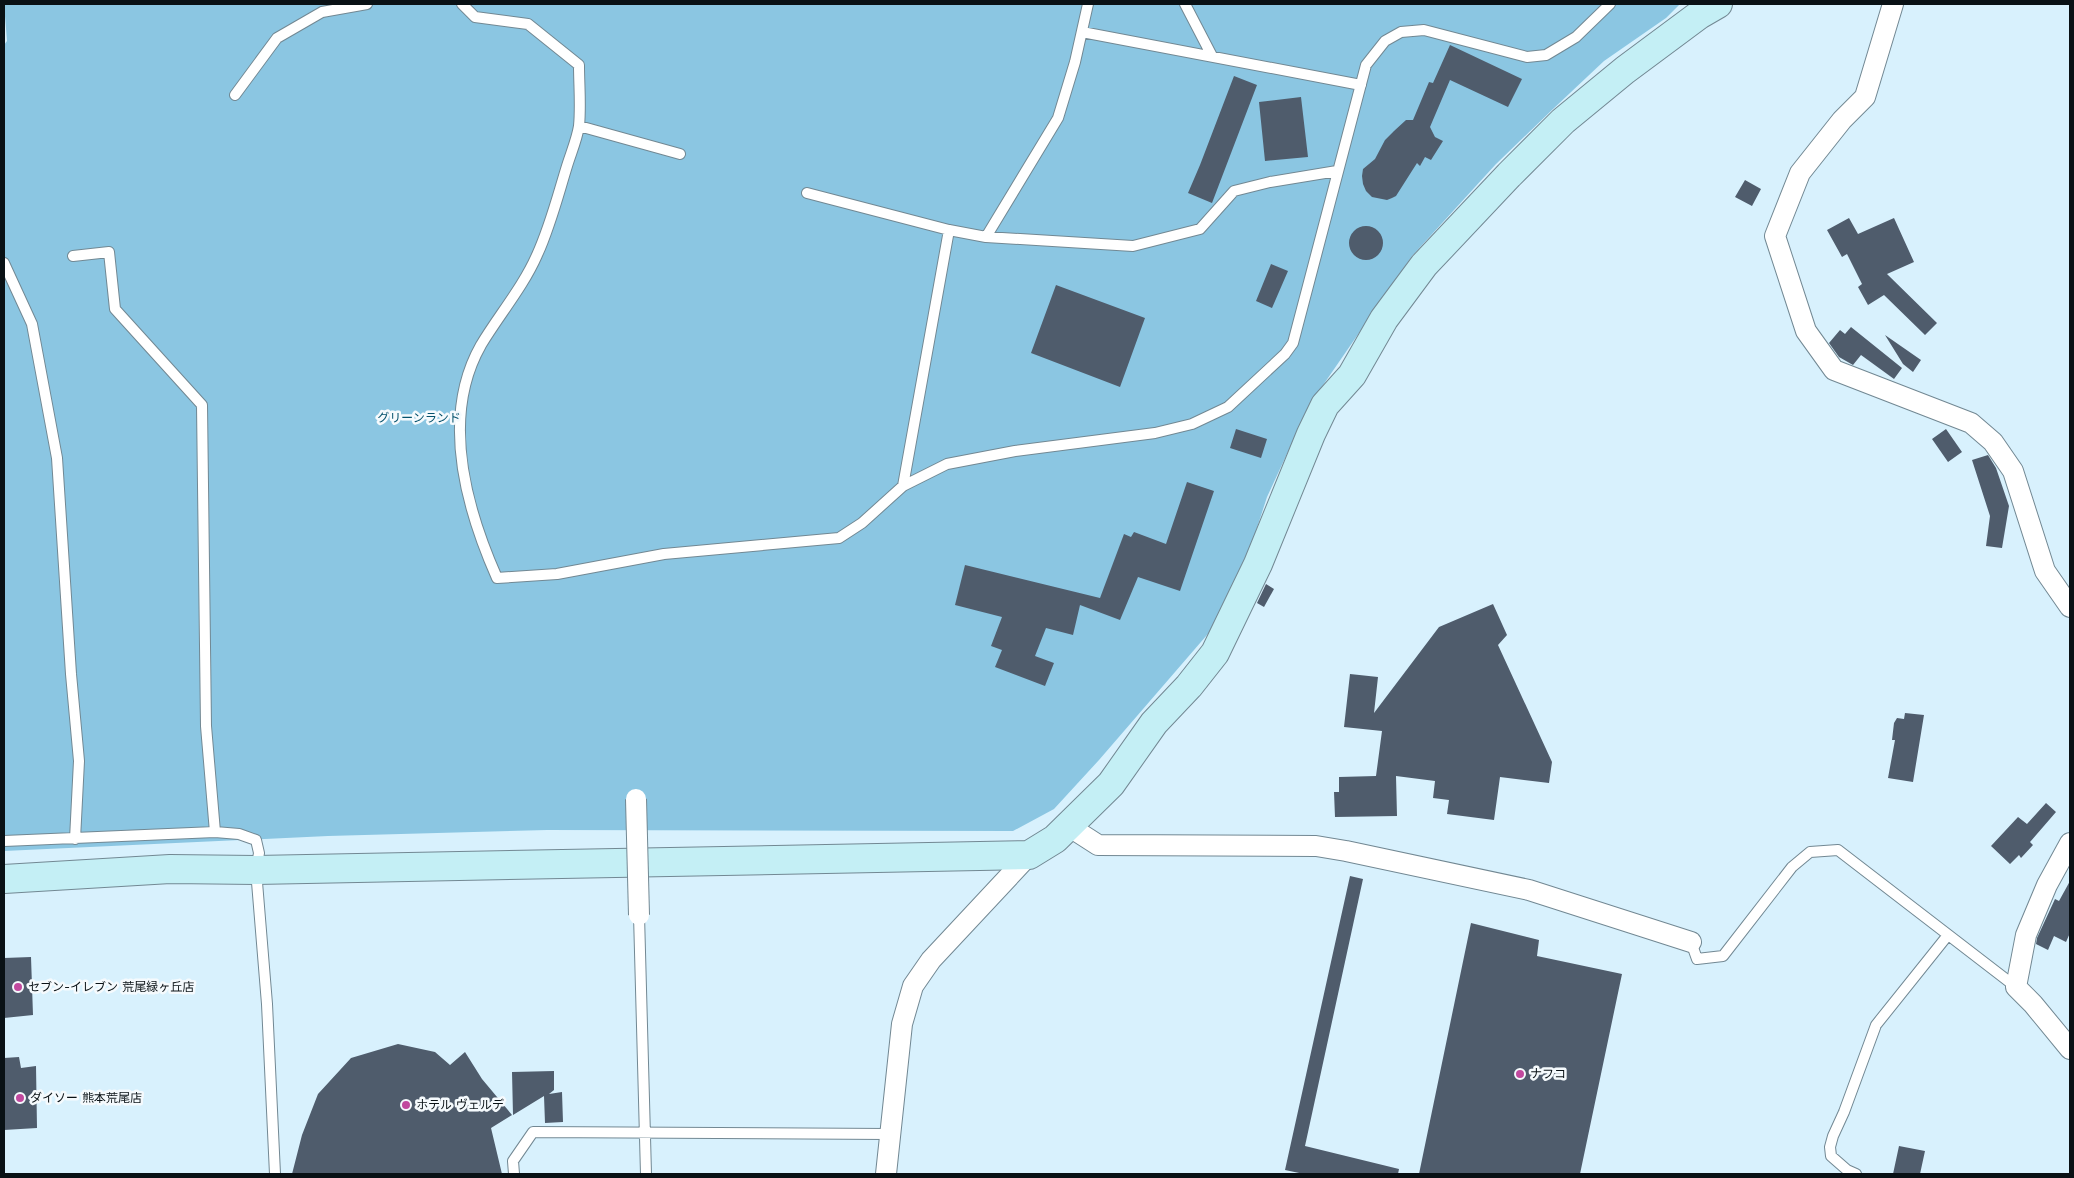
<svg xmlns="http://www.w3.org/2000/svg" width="2074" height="1178" font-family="'Work Sans','Noto Sans JP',sans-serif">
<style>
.green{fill:#8bc6e2}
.building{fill:#4f5c6c}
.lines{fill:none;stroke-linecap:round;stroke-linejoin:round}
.lane-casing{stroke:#728893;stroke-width:12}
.street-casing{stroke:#728893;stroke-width:22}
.secondary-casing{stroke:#728893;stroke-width:30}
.lane{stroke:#fff;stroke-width:10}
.street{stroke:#fff;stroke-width:20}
.secondary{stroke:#c4eff5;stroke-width:28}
.street-bridge-casing{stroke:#728893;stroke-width:22;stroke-linecap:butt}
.street-bridge{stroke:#fff;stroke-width:20}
.poi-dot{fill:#c1499e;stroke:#f5fafd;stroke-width:2}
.labels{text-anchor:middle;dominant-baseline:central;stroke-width:5;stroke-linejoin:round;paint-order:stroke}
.park-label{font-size:12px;fill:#05526d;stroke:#f5fafd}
.poi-label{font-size:12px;fill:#091115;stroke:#f5fafd;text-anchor:start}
</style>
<rect width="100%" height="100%" fill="#d8f1fd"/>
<path class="green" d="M 4,4 L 1680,4 L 1666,18 L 1604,61 L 1553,109 L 1496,164 L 1412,256 L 1310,404 L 1267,497 L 1242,574 L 1213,628 L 1099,760 L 1054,809 L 1013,831 L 547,830 L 328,836 L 4,851 L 4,45 L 7,41 Z"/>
<path class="building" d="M 1450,45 L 1522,79 L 1508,107 L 1450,80 L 1430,127 L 1435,137 L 1443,141 L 1431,160 L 1425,157 L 1420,166 L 1417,163 L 1396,196 L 1392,198 L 1387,200 L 1372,197 L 1366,191 L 1363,184 L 1362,176 L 1363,169 L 1375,159 L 1385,140 L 1394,131 L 1406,120 L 1413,120 L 1429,82 L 1433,83 Z
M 1234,76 L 1257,85 L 1212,203 L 1188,193 L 1200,165 Z
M 1301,97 L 1308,157 L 1265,161 L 1259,102 Z
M 1745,180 L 1761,189 L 1752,206 L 1735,197 Z
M 1849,218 L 1858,234 L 1894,218 L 1914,262 L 1887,274 L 1937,323 L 1925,335 L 1884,295 L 1868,305 L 1858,287 L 1862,284 L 1847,254 L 1842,257 L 1827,230 Z
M1349 243a17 17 0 1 1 34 0a17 17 0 1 1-34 0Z
M 1271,264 L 1288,271 L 1272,308 L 1256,301 Z
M 1056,285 L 1145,318 L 1120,387 L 1031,353 Z
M 1851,327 L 1902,368 L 1894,379 L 1861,355 L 1853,365 L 1839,357 L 1829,343 L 1840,330 L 1845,334 Z
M 1885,335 L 1921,360 L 1913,372 L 1903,364 Z
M 1236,429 L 1267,439 L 1261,458 L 1230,448 Z
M 1946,429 L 1962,452 L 1948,462 L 1932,439 Z
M 1988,455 L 1996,468 L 2009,506 L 2002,548 L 1986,546 L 1990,516 L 1972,460 Z
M 1187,482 L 1214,491 L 1180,591 L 1138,577 L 1120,620 L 1080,605 L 1073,635 L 1046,628 L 1035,656 L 1054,663 L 1045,686 L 995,667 L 1002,650 L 991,646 L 1002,617 L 955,605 L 965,565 L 1100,598 L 1124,534 L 1131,537 L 1134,532 L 1166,544 Z
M 1266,584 L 1274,589 L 1264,607 L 1257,603 Z
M 1493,604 L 1507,635 L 1498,645 L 1552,762 L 1549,783 L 1500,777 L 1494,820 L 1447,814 L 1449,800 L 1433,798 L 1435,781 L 1396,776 L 1397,816 L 1335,817 L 1334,792 L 1339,792 L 1339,777 L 1376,776 L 1382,731 L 1344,727 L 1350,674 L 1378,677 L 1374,713 L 1439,627 Z
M 1905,713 L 1924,715 L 1913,782 L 1888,778 L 1895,740 L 1892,740 L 1894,723 L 1897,718 L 1904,719 Z
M 2046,803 L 2056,812 L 2030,842 L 2033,845 L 2021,858 L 2019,855 L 2010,864 L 1991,846 L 2018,817 L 2027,824 Z
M 1350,876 L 1363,879 L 1305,1146 L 1399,1169 L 1398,1174 L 1304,1174 L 1285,1170 Z
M 2070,881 L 2070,933 L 2066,942 L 2054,936 L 2048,950 L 2036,944 L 2037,938 L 2055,899 L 2059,901 Z
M 1471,923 L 1539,940 L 1537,956 L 1622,974 L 1580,1174 L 1419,1174 Z
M 31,957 L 33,1015 L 4,1018 L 4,958 Z
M 398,1044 L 435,1052 L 450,1065 L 465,1052 L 482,1079 L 512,1115 L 491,1128 L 502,1174 L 292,1174 L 302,1135 L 318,1094 L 351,1058 Z
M 19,1057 L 21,1068 L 36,1066 L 37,1128 L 4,1130 L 4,1058 Z
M 554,1071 L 554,1090 L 549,1094 L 562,1092 L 563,1122 L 545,1123 L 544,1096 L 513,1115 L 512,1072 Z
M 1899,1146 L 1925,1151 L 1920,1174 L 1893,1174 Z"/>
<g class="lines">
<g class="lane-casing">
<path id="lane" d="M 462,4 L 475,17 L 528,24 L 579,65 C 579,85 581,106 579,126 C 577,139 571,153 567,166 C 558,195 550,227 537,255 C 523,287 499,315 481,345 C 440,417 466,508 497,578 L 557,574 L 664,554 L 839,538 L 862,523 L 903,486 L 947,464 L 1015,451 L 1155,433 L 1192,424 L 1228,407 L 1285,354 L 1293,343 L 1366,65 L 1385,41 L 1401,32 L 1424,30 L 1527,57 L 1546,55 L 1576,37 L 1610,4
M 1185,4 L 1212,56
M 1082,32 L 1361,85
M 235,95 L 277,38 L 322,12 L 367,4
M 579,126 L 680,154
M 807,193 L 949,230 L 986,237 L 1133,246 L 1200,229 L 1234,191 L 1270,182 L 1337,171
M 986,237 L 1058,118 L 1075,62 L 1088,4
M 73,256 L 109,252 L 115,309 L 202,405 L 206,726 L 215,832
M 4,263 L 32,324 L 57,458 L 71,674 L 79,761 L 75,839
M 903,486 L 949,230
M 4,841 L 215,832 L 239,834 L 256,840 L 259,853 L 256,870 L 267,1004 L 275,1174
M 639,915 L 646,1174
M 1691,942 L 1697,959 L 1723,956 L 1792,867 L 1810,852 L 1838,850 L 2016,987
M 514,1174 L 513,1161 L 533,1132 L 889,1134
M 1856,1174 L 1847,1170 L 1831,1156 L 1830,1147 L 1833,1136 L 1844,1112 L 1876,1025 L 1948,935"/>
</g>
<g class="street-casing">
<path id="street" d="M 1893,4 L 1865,97 L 1842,120 L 1800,173 L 1775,236 L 1806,331 L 1834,370 L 1971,423 L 1993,442 L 2013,471 L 2045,571 L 2070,607
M 1070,827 L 1098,845 L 1316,846 L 1346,851 L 1529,890 L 1691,942
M 2070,843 L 2047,885 L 2026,935 L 2016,987 L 2033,1004 L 2070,1049
M 886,1174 L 902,1024 L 913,986 L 931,960 L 1029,855"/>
</g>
<g class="secondary-casing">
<path id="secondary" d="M 4,879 L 170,869 L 256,870 L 1029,855 L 1055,839 L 1111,784 L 1154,723 L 1189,686 L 1215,653 L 1258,564 L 1311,434 L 1325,405 L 1352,375 L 1384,319 L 1424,265 L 1509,175 L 1563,121 L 1625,70 L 1699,15 L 1718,4"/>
</g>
<use href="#lane" class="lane"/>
<use href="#street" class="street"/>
<use href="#secondary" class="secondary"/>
<g class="street-bridge-casing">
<path id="street-bridge" d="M 636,799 L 639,915"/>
</g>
<use href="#street-bridge" class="street-bridge"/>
</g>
<g class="poi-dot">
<circle cx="18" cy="987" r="5"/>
<circle cx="1520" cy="1074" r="5"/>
<circle cx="20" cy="1098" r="5"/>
<circle cx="406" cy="1105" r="5"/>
</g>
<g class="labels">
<g class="park-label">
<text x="419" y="418">グリーンランド</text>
</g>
<g class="poi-label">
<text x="28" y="987">セブン-イレブン 荒尾緑ヶ丘店</text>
<text x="1530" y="1074">ナフコ</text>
<text x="30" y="1098">ダイソー 熊本荒尾店</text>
<text x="416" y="1105">ホテル ヴェルデ</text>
</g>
</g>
<rect width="2074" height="1178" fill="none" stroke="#091115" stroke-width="10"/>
</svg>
